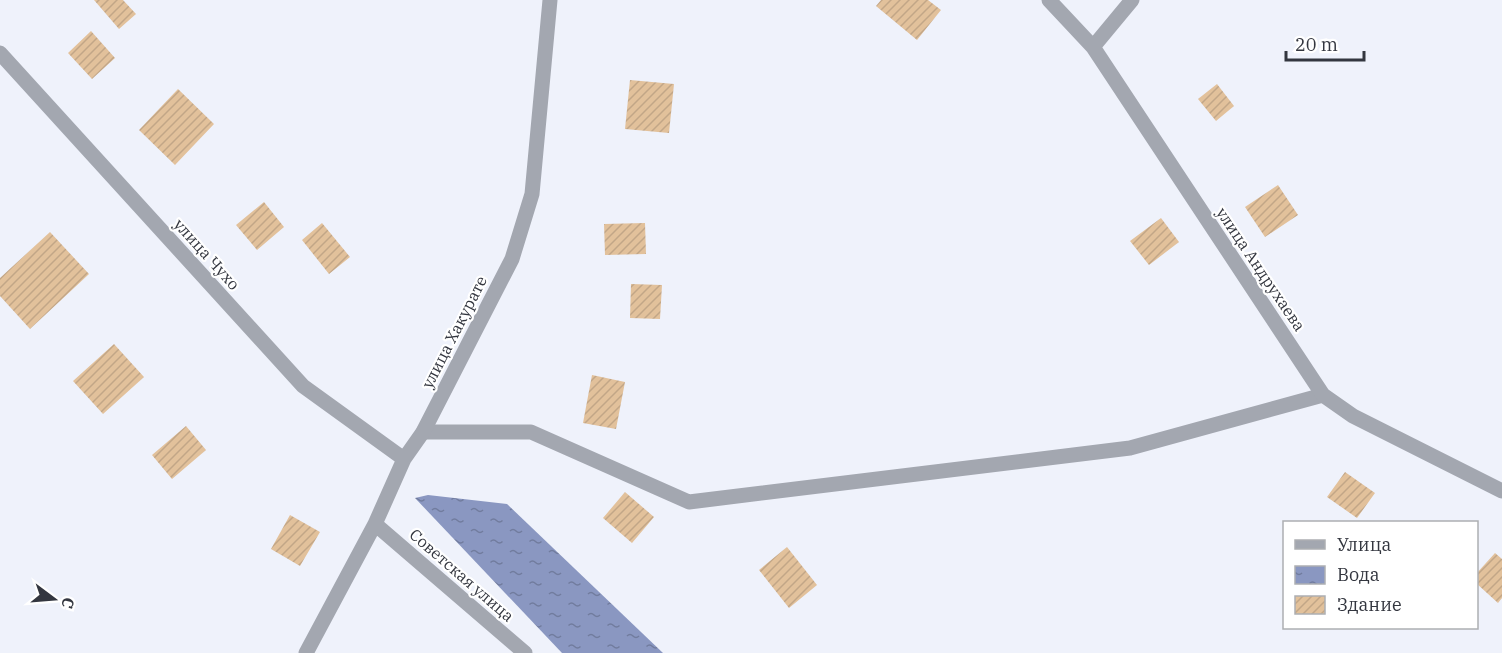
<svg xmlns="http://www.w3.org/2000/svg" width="1502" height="653" font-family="'IBM Plex Serif',serif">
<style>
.water{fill:url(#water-ripples)}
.building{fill:url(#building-hatch)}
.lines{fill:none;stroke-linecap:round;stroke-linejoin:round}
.lane{stroke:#a3a7b0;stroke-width:15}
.street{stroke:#a3a7b0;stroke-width:15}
.labels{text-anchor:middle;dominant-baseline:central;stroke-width:4.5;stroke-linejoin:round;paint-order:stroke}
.street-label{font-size:16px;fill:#33363f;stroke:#fff}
</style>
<defs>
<pattern id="water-ripples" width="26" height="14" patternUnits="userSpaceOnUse" patternTransform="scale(1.5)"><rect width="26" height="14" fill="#8a97c1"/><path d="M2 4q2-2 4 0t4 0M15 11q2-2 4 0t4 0" fill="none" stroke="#717c9e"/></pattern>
<pattern id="building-hatch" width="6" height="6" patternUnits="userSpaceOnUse" patternTransform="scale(1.5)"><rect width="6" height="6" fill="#e2c19b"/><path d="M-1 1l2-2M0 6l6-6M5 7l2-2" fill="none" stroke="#c2a687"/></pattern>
</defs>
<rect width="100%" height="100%" fill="#eff2fb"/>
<path class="water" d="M 428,495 L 507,504 L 663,653 L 562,653 L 415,498 Z"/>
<path class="building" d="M 94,0 L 123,0 L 136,14 L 119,29 Z
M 881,0 L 928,0 L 941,10 L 917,40 L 876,6 Z
M 91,31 L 115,58 L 92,79 L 68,53 Z
M 630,80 L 674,84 L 669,133 L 625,129 Z
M 1217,84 L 1234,106 L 1216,121 L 1198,99 Z
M 178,89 L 214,124 L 175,165 L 139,130 Z
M 1278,185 L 1298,215 L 1265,237 L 1245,207 Z
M 264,202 L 284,227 L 257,250 L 236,225 Z
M 1161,218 L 1179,242 L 1149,265 L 1130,241 Z
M 322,223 L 350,257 L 329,274 L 302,240 Z
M 645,223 L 646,254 L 605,255 L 604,224 Z
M 50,232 L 89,274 L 30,329 L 0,296 L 0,278 Z
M 631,284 L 662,285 L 660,319 L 630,318 Z
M 114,344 L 144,377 L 103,414 L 73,381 Z
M 592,375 L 625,382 L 616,429 L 583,423 Z
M 186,426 L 206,450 L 172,479 L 152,455 Z
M 1345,472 L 1375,493 L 1357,518 L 1327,497 Z
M 625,492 L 654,517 L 632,543 L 603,518 Z
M 290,515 L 320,532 L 300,566 L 271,549 Z
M 787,547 L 817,585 L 789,608 L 759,570 Z
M 1495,553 L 1502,559 L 1502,598 L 1498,603 L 1476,583 L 1476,574 Z"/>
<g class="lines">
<path class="lane" d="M 423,432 L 531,432 L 689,502 L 1130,448 L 1323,395"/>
<path class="street" d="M 1049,0 L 1093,47 L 1323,395 L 1353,416 L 1502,491
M 1093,47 L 1132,0
M 0,53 L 303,386 L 404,459
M 375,524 L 525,653
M 306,653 L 375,524 L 404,459 L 423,432 L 512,259 L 532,194 L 550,0"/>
</g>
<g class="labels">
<g class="street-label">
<text transform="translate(207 254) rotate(48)">улица Чухо</text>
<text transform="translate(1261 269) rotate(56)">улица Андрухаева</text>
<text transform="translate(454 332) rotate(-63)">улица Хакурате</text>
<text transform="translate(462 575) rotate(41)">Советская улица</text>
</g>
</g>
<rect x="1283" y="521" width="195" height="108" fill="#ffffff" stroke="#adafb2" stroke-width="1.5"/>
<rect x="1295" y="540" width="30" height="9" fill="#a3a7b0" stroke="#adafb2" stroke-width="1.5"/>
<text x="1337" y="551" font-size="18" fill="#33363f">Улица</text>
<rect x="1295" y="566" width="30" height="18" fill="url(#water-ripples)" stroke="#adafb2" stroke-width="1.5"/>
<text x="1337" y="581" font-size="18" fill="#33363f">Вода</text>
<rect x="1295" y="596" width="30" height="18" fill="url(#building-hatch)" stroke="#adafb2" stroke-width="1.5"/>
<text x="1337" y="611" font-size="18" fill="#33363f">Здание</text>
<g transform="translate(54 599) rotate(106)" stroke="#ffffff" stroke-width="4.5" paint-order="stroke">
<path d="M0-4.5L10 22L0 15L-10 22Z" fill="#33363f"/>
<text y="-9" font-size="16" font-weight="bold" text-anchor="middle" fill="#33363f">С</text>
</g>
<path d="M1286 51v9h78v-9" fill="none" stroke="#33363f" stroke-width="3"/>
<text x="1295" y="51" font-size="18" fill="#33363f" stroke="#ffffff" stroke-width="4.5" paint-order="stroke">20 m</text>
</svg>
